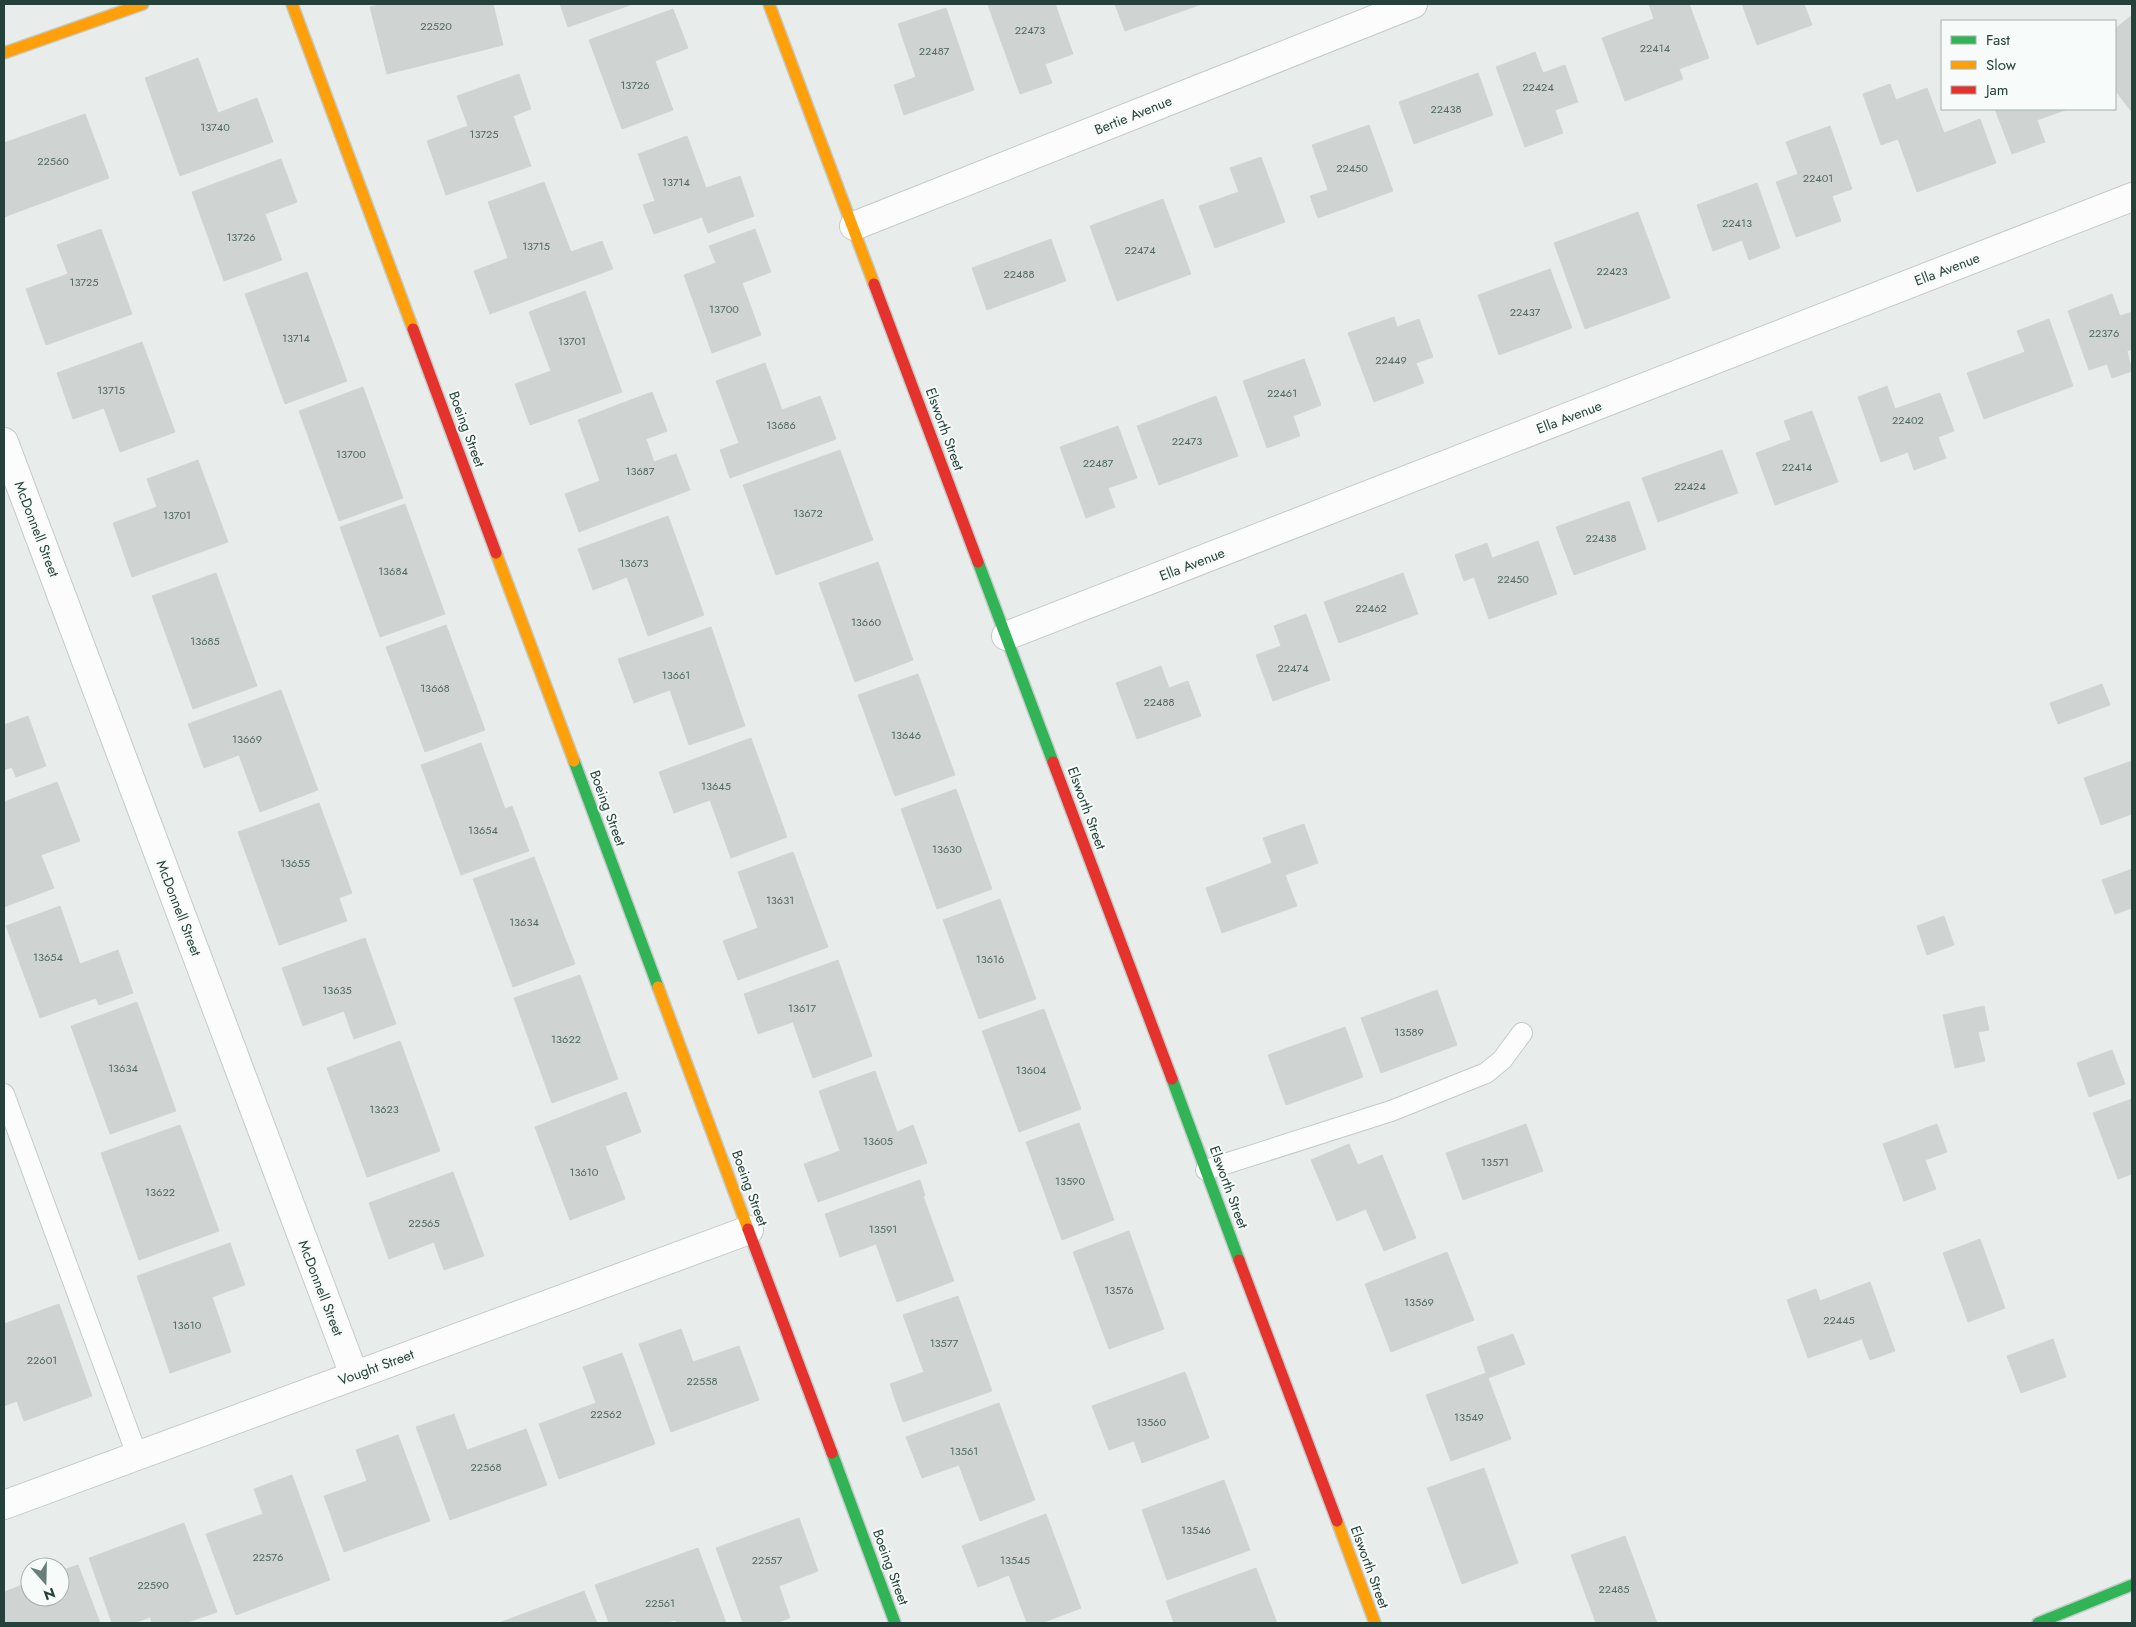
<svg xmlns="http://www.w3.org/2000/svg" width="2136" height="1627" font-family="Jost,sans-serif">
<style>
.building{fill:#cfd4d2;stroke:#d1d6d4}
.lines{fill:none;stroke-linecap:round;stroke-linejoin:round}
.lane-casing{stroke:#c5cac8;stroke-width:22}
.street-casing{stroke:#c5cac8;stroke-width:30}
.fast-casing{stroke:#c3cbc8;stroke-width:14}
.slow-casing{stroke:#c3cbc8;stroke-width:14}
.jam-casing{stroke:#c3cbc8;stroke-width:14}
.lane{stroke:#fcfcfc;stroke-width:20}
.street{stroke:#fcfcfc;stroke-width:28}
.fast{stroke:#30b455;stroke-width:11}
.slow{stroke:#ff9f0a;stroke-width:11}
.jam{stroke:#e5322d;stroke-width:11}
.labels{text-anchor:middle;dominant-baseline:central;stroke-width:4;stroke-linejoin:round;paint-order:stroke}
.number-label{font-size:11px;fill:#506761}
.street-label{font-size:14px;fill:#24423a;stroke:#f7fbf9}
</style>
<rect width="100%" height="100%" fill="#e8edeb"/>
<path class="building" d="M 383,4 L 493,4 L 503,45 L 387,74 L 370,7 Z
M 560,4 L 633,4 L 568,27 Z
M 992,4 L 1055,4 L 1073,54 L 1045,64 L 1052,83 L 1020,94 L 988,5 Z
M 1115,4 L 1202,4 L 1125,31 Z
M 1649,4 L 1689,4 L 1709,58 L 1679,69 L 1683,79 L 1625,101 L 1602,38 L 1654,19 Z
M 1742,4 L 1804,4 L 1812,25 L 1757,45 Z
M 946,8 L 974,90 L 904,115 L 894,85 L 916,77 L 898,24 Z
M 673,9 L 688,48 L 655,61 L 673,110 L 622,129 L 589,40 Z
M 2132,15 L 2132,110 L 2131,111 L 2115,90 L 2115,29 Z
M 1535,52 L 1543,73 L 1565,65 L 1578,102 L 1555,110 L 1563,133 L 1525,147 L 1496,67 Z
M 198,58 L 218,113 L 257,98 L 273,142 L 180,176 L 145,78 Z
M 1478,73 L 1493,115 L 1414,144 L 1399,102 Z
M 519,74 L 531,109 L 513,116 L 531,166 L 446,195 L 427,141 L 468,126 L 457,96 Z
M 1890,84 L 1896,100 L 1927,88 L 1944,133 L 1980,119 L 1996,163 L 1917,192 L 1898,139 L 1881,145 L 1863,94 Z
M 1995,109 L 2068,109 L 2037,120 L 2045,142 L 2012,154 Z
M 85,114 L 109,178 L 4,217 L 4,143 Z
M 1369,125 L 1393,191 L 1318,218 L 1310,196 L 1328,190 L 1312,145 Z
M 1830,126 L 1852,189 L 1832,196 L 1841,221 L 1796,237 L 1776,182 L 1798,174 L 1786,142 Z
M 687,136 L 706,188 L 740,176 L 754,216 L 708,233 L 702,217 L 654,234 L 643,205 L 655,201 L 638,154 Z
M 1261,157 L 1285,222 L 1215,248 L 1199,206 L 1239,192 L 1230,168 Z
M 281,159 L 297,202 L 265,214 L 282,260 L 224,281 L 192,192 Z
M 544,182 L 571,252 L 602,241 L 613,269 L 490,314 L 474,271 L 508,258 L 488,202 Z
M 1757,183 L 1780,248 L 1749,260 L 1742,240 L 1713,251 L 1697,205 Z
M 1163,199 L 1191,274 L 1117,301 L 1090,226 Z
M 1638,212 L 1670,298 L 1585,329 L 1554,243 Z
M 101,229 L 132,314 L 46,345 L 26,289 L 68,274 L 57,245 Z
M 755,229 L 771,272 L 742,283 L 761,335 L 712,353 L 684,275 L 716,263 L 709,246 Z
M 1051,239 L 1066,281 L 987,310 L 972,268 Z
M 1550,269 L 1572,328 L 1499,355 L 1478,295 Z
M 307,272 L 347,381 L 285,404 L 245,294 Z
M 585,291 L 622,392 L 530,425 L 515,384 L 551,371 L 529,312 Z
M 2112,294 L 2120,316 L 2132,312 L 2132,349 L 2127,351 L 2132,371 L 2112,378 L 2107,364 L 2089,370 L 2068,311 Z
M 1394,317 L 1397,327 L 1419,319 L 1433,357 L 1416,363 L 1424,383 L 1374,402 L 1348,333 Z
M 2049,319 L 2073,386 L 1984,419 L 1967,373 L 2025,352 L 2017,331 Z
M 142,342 L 175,432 L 120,452 L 104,408 L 73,419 L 57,373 Z
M 1304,359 L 1321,405 L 1293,416 L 1300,436 L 1267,448 L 1243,381 Z
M 765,363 L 782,410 L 820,396 L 836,439 L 730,478 L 720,450 L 739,443 L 716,381 Z
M 1887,386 L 1895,409 L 1940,393 L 1954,431 L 1938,437 L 1946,458 L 1914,470 L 1908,452 L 1881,462 L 1858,397 Z
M 363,387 L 403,498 L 339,521 L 299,411 Z
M 652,392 L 667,431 L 646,439 L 654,462 L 676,454 L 690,490 L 579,532 L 565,494 L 600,481 L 578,420 Z
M 1216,396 L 1238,456 L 1159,485 L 1137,426 Z
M 1812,411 L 1838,482 L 1775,505 L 1756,453 L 1791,440 L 1784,421 Z
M 1118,426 L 1137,478 L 1108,488 L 1115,507 L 1086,518 L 1060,447 Z
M 840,450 L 873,540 L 776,575 L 743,485 Z
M 1722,450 L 1738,493 L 1658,522 L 1642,478 Z
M 198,460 L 228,542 L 132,577 L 113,523 L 157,507 L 147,479 Z
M 1629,501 L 1646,549 L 1574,575 L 1556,527 Z
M 405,504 L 445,614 L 380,637 L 340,527 Z
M 668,516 L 704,615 L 648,636 L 627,577 L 593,590 L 578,549 Z
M 1538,541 L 1557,594 L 1489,619 L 1474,577 L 1464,581 L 1455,555 L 1487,543 L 1492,558 Z
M 878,562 L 913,660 L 855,682 L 819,583 Z
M 216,573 L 257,686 L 193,709 L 152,596 Z
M 1403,573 L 1418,614 L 1339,643 L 1324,602 Z
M 1306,614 L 1330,680 L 1273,701 L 1256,655 L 1281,646 L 1274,626 Z
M 446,625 L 485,730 L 425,752 L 386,647 Z
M 711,627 L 745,726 L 689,745 L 670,690 L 634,703 L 618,659 Z
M 1161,666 L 1169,688 L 1188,681 L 1201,716 L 1137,739 L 1116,683 Z
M 918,674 L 955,775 L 895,796 L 858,695 Z
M 2102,684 L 2110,705 L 2058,724 L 2050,703 Z
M 281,690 L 318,790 L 260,812 L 239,755 L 204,768 L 188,724 Z
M 28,716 L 46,766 L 16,777 L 12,767 L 4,770 L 4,725 Z
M 751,738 L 787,837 L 731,858 L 710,800 L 674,813 L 659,772 Z
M 481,743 L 505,809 L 512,806 L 529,851 L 461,875 L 421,765 Z
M 2132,761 L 2132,814 L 2101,825 L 2084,778 Z
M 57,782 L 80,841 L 41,855 L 54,888 L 4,907 L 4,802 Z
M 956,789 L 992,889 L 937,909 L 901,809 Z
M 319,803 L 352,893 L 339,898 L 347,921 L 279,945 L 238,832 Z
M 1304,824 L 1318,863 L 1285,875 L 1297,906 L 1222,933 L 1206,888 L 1272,863 L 1263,838 Z
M 793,852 L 828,947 L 738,980 L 723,941 L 758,928 L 738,872 Z
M 534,857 L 575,964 L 513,987 L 473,879 Z
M 2132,869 L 2132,908 L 2115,914 L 2102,880 Z
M 1000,899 L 1036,999 L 979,1019 L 943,920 Z
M 60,906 L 80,964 L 118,950 L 133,993 L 99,1005 L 96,998 L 40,1018 L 6,926 Z
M 1944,916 L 1954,945 L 1927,955 L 1917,926 Z
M 365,938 L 396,1024 L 354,1039 L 344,1011 L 303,1026 L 282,968 Z
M 838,960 L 872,1056 L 813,1078 L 793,1022 L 758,1034 L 744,994 Z
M 580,975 L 618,1079 L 552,1103 L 514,998 Z
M 1437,990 L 1457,1045 L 1381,1073 L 1361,1018 Z
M 137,1002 L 176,1111 L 110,1134 L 71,1026 Z
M 1984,1006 L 1989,1030 L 1978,1032 L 1985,1061 L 1955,1068 L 1943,1015 Z
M 1044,1009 L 1081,1109 L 1019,1132 L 982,1031 Z
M 1345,1027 L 1363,1077 L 1286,1105 L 1268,1055 Z
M 400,1041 L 440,1151 L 367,1177 L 327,1068 Z
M 2112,1050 L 2125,1084 L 2089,1097 L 2077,1063 Z
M 875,1071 L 897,1132 L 913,1125 L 927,1163 L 818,1202 L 804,1164 L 840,1151 L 819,1091 Z
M 626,1092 L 641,1132 L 605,1146 L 625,1199 L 570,1220 L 535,1127 Z
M 2132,1099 L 2132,1174 L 2118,1179 L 2093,1113 Z
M 1079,1123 L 1114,1220 L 1062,1240 L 1026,1142 Z
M 1526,1124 L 1543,1171 L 1463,1200 L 1446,1153 Z
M 1937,1124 L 1947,1152 L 1925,1160 L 1936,1189 L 1904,1201 L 1883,1144 Z
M 180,1125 L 219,1231 L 139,1260 L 101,1153 Z
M 1349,1144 L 1358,1165 L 1382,1155 L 1416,1238 L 1384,1251 L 1366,1209 L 1337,1221 L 1311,1160 Z
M 453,1172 L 484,1256 L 444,1270 L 434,1242 L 389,1259 L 369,1203 Z
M 920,1180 L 925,1196 L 923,1196 L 954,1281 L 897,1302 L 876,1244 L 840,1257 L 825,1214 Z
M 1129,1231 L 1164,1329 L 1109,1349 L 1073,1252 Z
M 1980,1239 L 2005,1308 L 1968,1322 L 1943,1253 Z
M 230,1243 L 245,1285 L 212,1297 L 231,1352 L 170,1373 L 137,1276 Z
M 1447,1252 L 1474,1320 L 1391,1352 L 1365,1284 Z
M 1870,1282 L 1895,1351 L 1870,1360 L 1862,1339 L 1808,1358 L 1787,1300 L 1816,1289 L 1820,1301 Z
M 958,1296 L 992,1391 L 903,1422 L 890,1384 L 924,1372 L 903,1315 Z
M 59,1304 L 92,1396 L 24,1421 L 17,1401 L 4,1406 L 4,1324 Z
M 681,1329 L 693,1362 L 739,1346 L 759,1400 L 671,1432 L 639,1344 Z
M 1513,1334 L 1525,1364 L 1488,1378 L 1511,1439 L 1451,1461 L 1426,1395 L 1486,1373 L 1477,1347 Z
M 2053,1339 L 2066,1377 L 2021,1393 L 2007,1356 Z
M 622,1353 L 655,1444 L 559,1479 L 539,1424 L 596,1403 L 583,1367 Z
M 1185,1372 L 1209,1438 L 1142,1463 L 1134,1441 L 1109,1450 L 1092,1406 Z
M 999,1403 L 1035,1500 L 980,1521 L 959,1465 L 922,1478 L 906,1437 Z
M 454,1414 L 467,1450 L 526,1429 L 547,1485 L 450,1520 L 416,1427 Z
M 398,1435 L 430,1521 L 344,1552 L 324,1496 L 367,1481 L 356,1450 Z
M 1484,1468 L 1518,1563 L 1462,1584 L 1427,1488 Z
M 292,1475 L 330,1580 L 236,1615 L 206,1534 L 263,1514 L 254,1489 Z
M 1224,1480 L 1250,1550 L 1167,1580 L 1142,1510 Z
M 1046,1514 L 1081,1608 L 1042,1623 L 1027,1623 L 1009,1575 L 978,1587 L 962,1546 Z
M 799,1518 L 818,1571 L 779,1586 L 790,1618 L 775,1623 L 743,1623 L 716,1548 Z
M 184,1523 L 217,1612 L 185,1623 L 152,1623 L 150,1617 L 134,1623 L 112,1623 L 89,1558 Z
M 1625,1536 L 1657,1623 L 1596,1623 L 1571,1555 Z
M 698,1548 L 726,1623 L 677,1623 L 675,1620 L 665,1623 L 609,1623 L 595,1585 Z
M 78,1565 L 100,1623 L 4,1623 L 4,1592 L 30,1582 L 30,1597 L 60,1597 L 60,1571 Z
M 1256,1568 L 1277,1623 L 1174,1623 L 1166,1601 Z
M 584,1591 L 597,1623 L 499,1623 Z"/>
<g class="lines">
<g class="lane-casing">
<path id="lane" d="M 4,1094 L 137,1455
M 1206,1170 L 1391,1111 L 1486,1073 L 1502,1060 L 1522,1033"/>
</g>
<g class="street-casing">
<path id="street" d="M 854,226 L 1413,4
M 4,442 L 354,1375
M 1006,636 L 2132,197
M 4,1505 L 749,1230"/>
</g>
<g class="fast-casing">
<path id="fast" d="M 978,562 L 1053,762
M 574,761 L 658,987
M 1172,1079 L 1239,1260
M 832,1453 L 895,1623
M 2038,1623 L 2132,1585"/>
</g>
<g class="slow-casing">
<path id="slow" d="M 292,4 L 413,329
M 769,4 L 874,284
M 4,53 L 143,4
M 496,553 L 574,761
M 658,987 L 748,1229
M 1337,1521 L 1375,1623"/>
</g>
<g class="jam-casing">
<path id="jam" d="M 874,284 L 978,562
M 413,329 L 496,553
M 1053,762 L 1172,1079
M 748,1229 L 832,1453
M 1239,1260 L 1337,1521"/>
</g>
<use href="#lane" class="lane"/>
<use href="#street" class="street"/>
<use href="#fast" class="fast"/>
<use href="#slow" class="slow"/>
<use href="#jam" class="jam"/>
</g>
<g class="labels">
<g class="number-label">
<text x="436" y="26">22520</text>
<text x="1030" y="30">22473</text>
<text x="1655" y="48">22414</text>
<text x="934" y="51">22487</text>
<text x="635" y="85">13726</text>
<text x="1538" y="87">22424</text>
<text x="1446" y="109">22438</text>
<text x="215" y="127">13740</text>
<text x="484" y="134">13725</text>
<text x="53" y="161">22560</text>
<text x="1352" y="168">22450</text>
<text x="1818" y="178">22401</text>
<text x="676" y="182">13714</text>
<text x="1737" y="223">22413</text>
<text x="241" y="237">13726</text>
<text x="536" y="246">13715</text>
<text x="1140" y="250">22474</text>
<text x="1612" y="271">22423</text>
<text x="1019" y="274">22488</text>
<text x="84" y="282">13725</text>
<text x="724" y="309">13700</text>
<text x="1525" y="312">22437</text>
<text x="2104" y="333">22376</text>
<text x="296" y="338">13714</text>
<text x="572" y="341">13701</text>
<text x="1391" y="360">22449</text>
<text x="111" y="390">13715</text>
<text x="1282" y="393">22461</text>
<text x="1908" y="420">22402</text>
<text x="781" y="425">13686</text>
<text x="1187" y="441">22473</text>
<text x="351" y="454">13700</text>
<text x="1098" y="463">22487</text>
<text x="1797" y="467">22414</text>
<text x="640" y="471">13687</text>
<text x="1690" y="486">22424</text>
<text x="808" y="513">13672</text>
<text x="177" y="515">13701</text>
<text x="1601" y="538">22438</text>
<text x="634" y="563">13673</text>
<text x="393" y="571">13684</text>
<text x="1513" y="579">22450</text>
<text x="1371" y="608">22462</text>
<text x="866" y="622">13660</text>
<text x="205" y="641">13685</text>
<text x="1293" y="668">22474</text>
<text x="676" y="675">13661</text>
<text x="435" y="688">13668</text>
<text x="1159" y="702">22488</text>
<text x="906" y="735">13646</text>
<text x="247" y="739">13669</text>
<text x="716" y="786">13645</text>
<text x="483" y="830">13654</text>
<text x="947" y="849">13630</text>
<text x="295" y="863">13655</text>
<text x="780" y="900">13631</text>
<text x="524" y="922">13634</text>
<text x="48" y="957">13654</text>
<text x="990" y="959">13616</text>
<text x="337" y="990">13635</text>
<text x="802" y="1008">13617</text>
<text x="1409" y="1032">13589</text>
<text x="566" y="1039">13622</text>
<text x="123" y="1068">13634</text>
<text x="1031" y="1070">13604</text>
<text x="384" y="1109">13623</text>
<text x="878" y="1141">13605</text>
<text x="1495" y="1162">13571</text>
<text x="584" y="1172">13610</text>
<text x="1070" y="1181">13590</text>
<text x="160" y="1192">13622</text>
<text x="424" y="1223">22565</text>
<text x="883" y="1229">13591</text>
<text x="1119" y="1290">13576</text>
<text x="1419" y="1302">13569</text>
<text x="1839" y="1320">22445</text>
<text x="187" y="1325">13610</text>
<text x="944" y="1343">13577</text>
<text x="42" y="1360">22601</text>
<text x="702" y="1381">22558</text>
<text x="606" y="1414">22562</text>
<text x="1469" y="1417">13549</text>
<text x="1151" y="1422">13560</text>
<text x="964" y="1451">13561</text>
<text x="486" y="1467">22568</text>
<text x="1196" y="1530">13546</text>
<text x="268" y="1557">22576</text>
<text x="767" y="1560">22557</text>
<text x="1015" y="1560">13545</text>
<text x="153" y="1585">22590</text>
<text x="1614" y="1589">22485</text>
<text x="660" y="1603">22561</text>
</g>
<g class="street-label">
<text transform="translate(1133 115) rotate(-22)">Bertie Avenue</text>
<text transform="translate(1947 269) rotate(-21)">Ella Avenue</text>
<text transform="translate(1569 417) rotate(-21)">Ella Avenue</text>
<text transform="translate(467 429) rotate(70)">Boeing Street</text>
<text transform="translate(945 429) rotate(70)">Elsworth Street</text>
<text transform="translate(37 529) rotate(69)">McDonnell Street</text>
<text transform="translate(1192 564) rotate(-21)">Ella Avenue</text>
<text transform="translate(608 808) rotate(70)">Boeing Street</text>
<text transform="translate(1087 808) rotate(70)">Elsworth Street</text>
<text transform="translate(179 908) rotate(69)">McDonnell Street</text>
<text transform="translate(1229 1187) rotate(70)">Elsworth Street</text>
<text transform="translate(750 1188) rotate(70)">Boeing Street</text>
<text transform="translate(321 1288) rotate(69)">McDonnell Street</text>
<text transform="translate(376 1367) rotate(-20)">Vought Street</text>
<text transform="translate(891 1567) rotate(70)">Boeing Street</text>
<text transform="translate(1370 1567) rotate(70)">Elsworth Street</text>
</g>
</g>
<rect width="2136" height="1627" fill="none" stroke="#24423a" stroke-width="10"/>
<rect x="1941" y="20" width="175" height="90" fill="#f7fbf9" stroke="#a3b1ad"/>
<rect x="1951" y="36" width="25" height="8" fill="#30b455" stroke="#a3b1ad"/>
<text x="1986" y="45" font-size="15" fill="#24423a">Fast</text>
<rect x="1951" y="61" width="25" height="8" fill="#ff9f0a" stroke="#a3b1ad"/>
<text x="1986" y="70" font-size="15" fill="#24423a">Slow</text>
<rect x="1951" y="86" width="25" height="8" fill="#e5322d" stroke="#a3b1ad"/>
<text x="1986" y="95" font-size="15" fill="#24423a">Jam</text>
<g transform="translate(45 1582) rotate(160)"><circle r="24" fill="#f7fbf9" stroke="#a3b1ad"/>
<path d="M0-4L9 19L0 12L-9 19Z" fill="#697e78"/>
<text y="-8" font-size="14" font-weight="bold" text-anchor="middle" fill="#24423a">N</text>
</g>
</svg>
